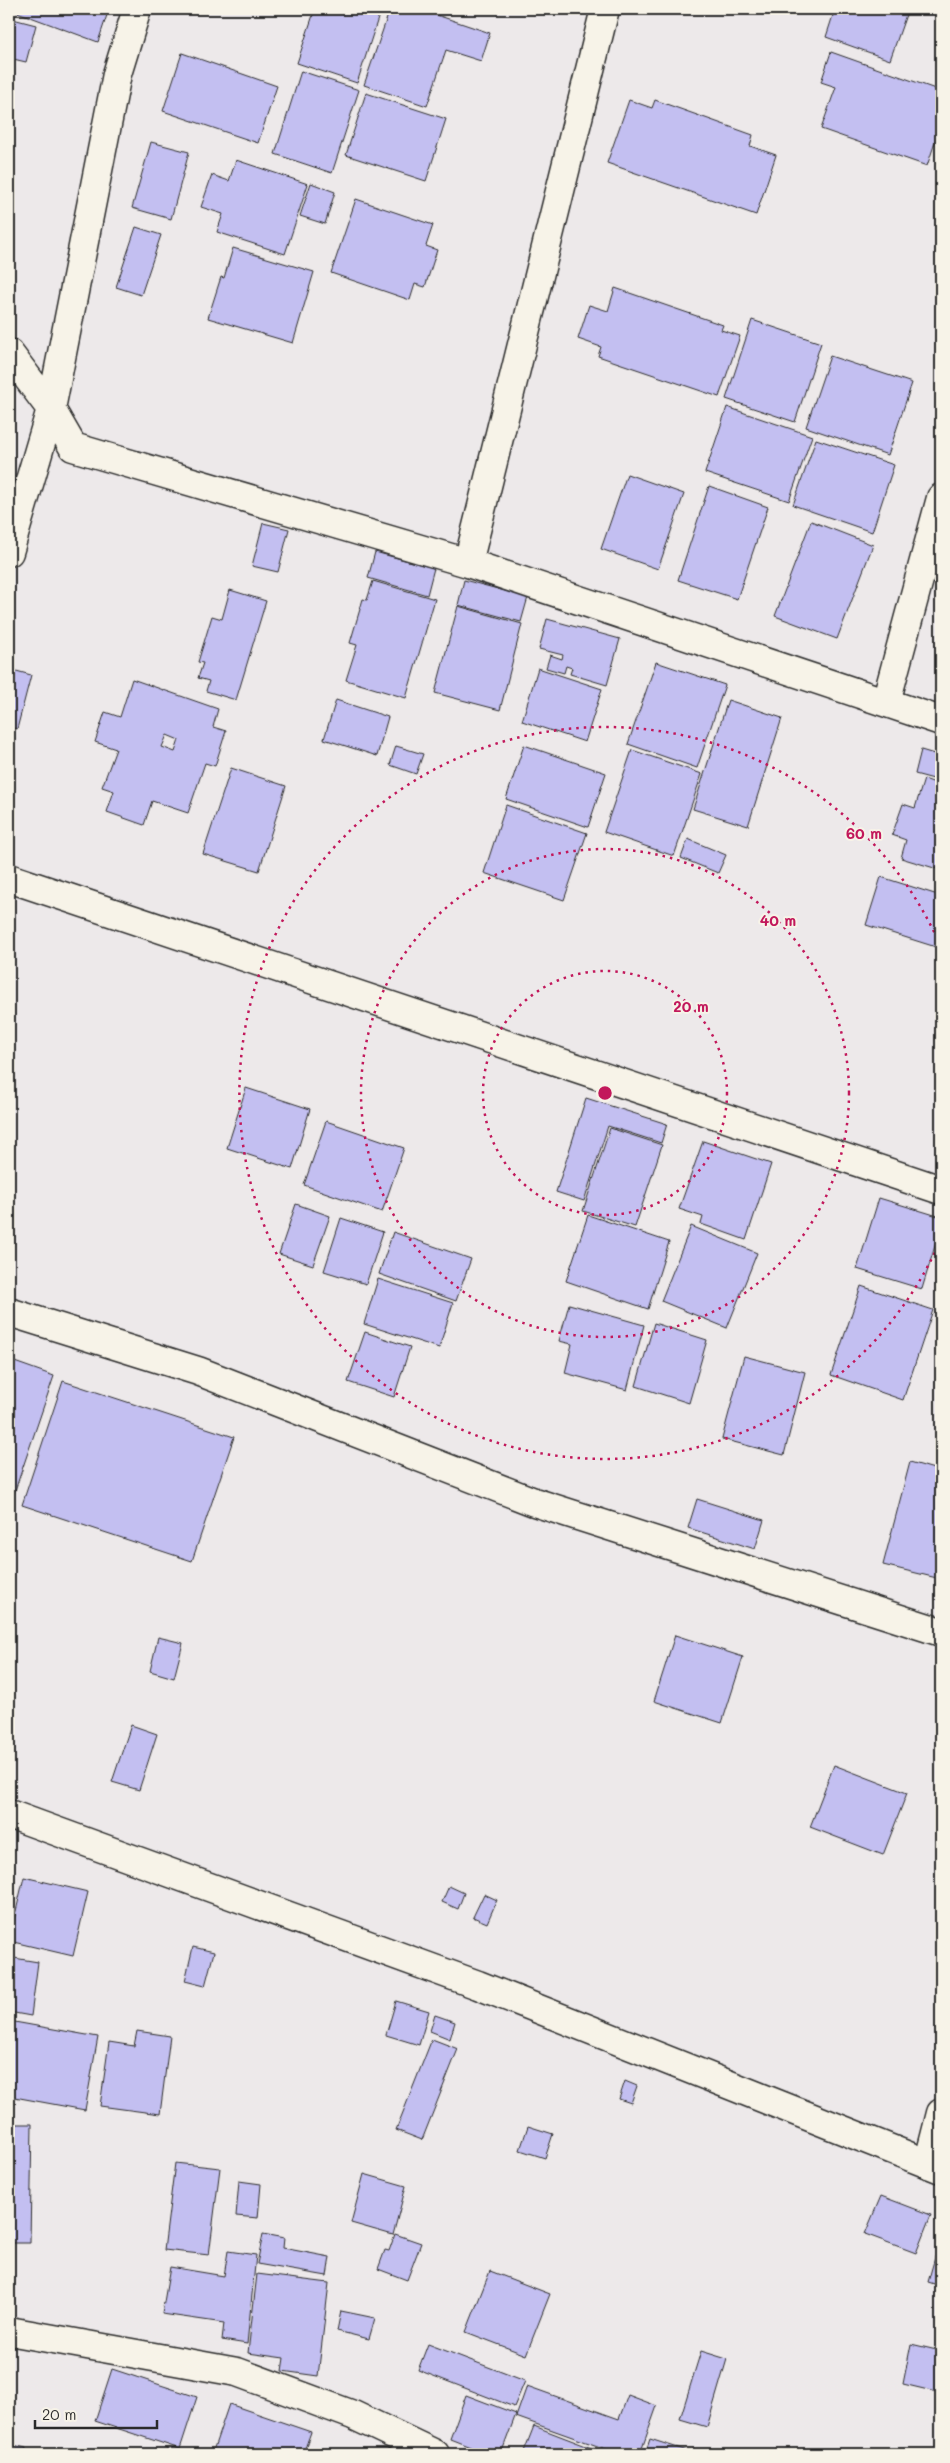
<svg xmlns="http://www.w3.org/2000/svg" width="950" height="2463" font-family="Mali,sans-serif">
<style>
.building{fill:#c3bff1;stroke:#2b2b2b;fill-rule:evenodd}
.lines{fill:none;stroke-linecap:round;stroke-linejoin:round}
.street-casing{stroke:#2b2b2b;stroke-width:31}
.secondary-casing{stroke:#2b2b2b;stroke-width:31}
.street{stroke:#f7f3e8;stroke-width:28}
.secondary{stroke:#f7f3e8;stroke-width:28}
.ring{fill:none;stroke:#c2185b;stroke-width:2.5;stroke-dasharray:2.5 5}
.centre{fill:#c2185b;stroke:#f7f3e8;stroke-width:2.5}
.ring-label{font-size:15px;text-anchor:middle;font-weight:bold;fill:#c2185b;stroke:#f7f3e8;stroke-width:4;stroke-linejoin:round;paint-order:stroke}
</style>
<rect width="100%" height="100%" fill="#ede9ea"/>
<filter id="ink" filterUnits="userSpaceOnUse"><feTurbulence type="fractalNoise" baseFrequency=".02" numOctaves="2"/><feDisplacementMap in="SourceGraphic" scale="10" xChannelSelector="R" yChannelSelector="G"/><feConvolveMatrix kernelMatrix="1 2 1 2 8 2 1 2 1" color-interpolation-filters="sRGB"/></filter>
<g filter="url(#ink)">
<path class="building" d="M 9,9 L 109,9 L 98,42 Z
M 315,9 L 381,9 L 357,83 L 297,63 Z
M 390,9 L 419,9 L 490,33 L 481,61 L 446,50 L 427,106 L 364,85 Z
M 835,9 L 908,9 L 890,60 L 826,37 Z
M 9,18 L 36,25 L 26,62 L 9,58 Z
M 831,52 L 941,91 L 941,125 L 927,166 L 821,129 L 836,87 L 821,82 Z
M 182,53 L 277,86 L 258,143 L 163,111 Z
M 301,71 L 359,90 L 332,173 L 275,154 Z
M 366,93 L 446,119 L 426,181 L 346,155 Z
M 629,100 L 652,108 L 655,100 L 753,135 L 750,146 L 776,155 L 756,215 L 607,163 Z
M 151,142 L 189,152 L 171,219 L 132,208 Z
M 236,160 L 308,184 L 285,254 L 217,232 L 223,214 L 201,207 L 212,175 L 229,181 Z
M 311,183 L 335,192 L 325,224 L 300,216 Z
M 356,199 L 433,225 L 426,246 L 437,250 L 425,287 L 415,284 L 410,300 L 331,273 Z
M 136,227 L 161,235 L 141,295 L 116,287 Z
M 233,248 L 314,272 L 293,343 L 208,318 L 221,277 L 224,278 Z
M 615,288 L 723,325 L 721,330 L 740,336 L 719,397 L 598,356 L 601,347 L 578,339 L 589,305 L 608,311 Z
M 752,320 L 821,343 L 795,422 L 726,399 Z
M 830,356 L 912,383 L 888,455 L 806,427 Z
M 727,407 L 812,436 L 789,501 L 705,473 Z
M 816,439 L 894,465 L 872,532 L 793,505 Z
M 627,474 L 684,494 L 658,569 L 601,549 Z
M 709,486 L 768,507 L 737,599 L 678,580 Z
M 811,521 L 873,545 L 837,639 L 775,616 Z
M 263,523 L 289,529 L 278,572 L 252,566 Z
M 375,552 L 434,568 L 427,595 L 368,578 Z
M 464,580 L 528,597 L 521,622 L 458,605 Z
M 373,581 L 435,599 L 406,698 L 346,680 L 357,645 L 350,643 L 363,599 L 367,600 Z
M 230,590 L 266,601 L 236,700 L 206,691 L 209,681 L 198,678 L 203,663 L 198,662 L 212,616 L 222,619 Z
M 458,606 L 522,624 L 500,710 L 435,693 Z
M 547,619 L 620,639 L 607,685 L 570,674 L 572,668 L 566,666 L 564,673 L 546,668 L 550,655 L 562,659 L 563,655 L 539,649 Z
M 656,662 L 725,685 L 697,768 L 628,744 Z
M 538,668 L 602,689 L 585,742 L 522,721 Z
M 9,669 L 31,675 L 17,729 L 9,727 Z
M 132,679 L 218,709 L 213,727 L 226,731 L 215,766 L 205,763 L 188,813 L 152,801 L 144,825 L 107,812 L 114,791 L 102,787 L 116,749 L 95,742 L 105,712 L 120,717 ZM 167,735 L 179,740 L 175,752 L 162,747 Z
M 336,700 L 388,717 L 377,756 L 324,739 Z
M 728,700 L 782,718 L 748,826 L 693,809 Z
M 524,745 L 606,773 L 588,827 L 506,799 Z
M 396,746 L 423,754 L 416,774 L 390,765 Z
M 632,750 L 702,774 L 674,856 L 604,832 Z
M 921,750 L 941,756 L 941,781 L 915,774 Z
M 231,768 L 286,786 L 259,871 L 203,854 Z
M 924,779 L 941,785 L 941,870 L 901,858 L 906,840 L 892,835 L 903,804 L 915,808 Z
M 506,805 L 587,833 L 564,900 L 484,873 Z
M 688,839 L 726,855 L 718,873 L 681,858 Z
M 881,877 L 941,896 L 941,930 L 936,947 L 866,925 Z
M 246,1088 L 310,1109 L 292,1169 L 227,1148 Z
M 586,1098 L 667,1124 L 661,1143 L 608,1126 L 584,1201 L 556,1192 Z
M 326,1121 L 404,1148 L 382,1212 L 304,1185 Z
M 610,1128 L 662,1145 L 635,1227 L 583,1211 Z
M 703,1141 L 771,1164 L 746,1240 L 701,1224 L 703,1217 L 679,1209 Z
M 879,1198 L 941,1217 L 941,1226 L 922,1289 L 857,1269 Z
M 296,1204 L 330,1216 L 313,1265 L 279,1254 Z
M 588,1215 L 669,1242 L 648,1309 L 566,1281 Z
M 341,1218 L 383,1232 L 366,1284 L 324,1271 Z
M 691,1226 L 757,1253 L 727,1328 L 661,1301 Z
M 393,1232 L 471,1259 L 456,1301 L 379,1274 Z
M 378,1279 L 453,1303 L 439,1348 L 364,1324 Z
M 861,1286 L 933,1310 L 903,1400 L 831,1375 Z
M 569,1304 L 644,1325 L 627,1390 L 565,1373 L 572,1344 L 559,1341 Z
M 654,1323 L 707,1340 L 689,1403 L 636,1386 Z
M 365,1332 L 410,1347 L 394,1397 L 348,1382 Z
M 744,1356 L 805,1372 L 784,1455 L 722,1439 Z
M 9,1360 L 54,1376 L 9,1508 Z
M 63,1381 L 234,1437 L 192,1561 L 22,1505 Z
M 910,1462 L 941,1471 L 941,1579 L 883,1565 Z
M 697,1499 L 764,1520 L 755,1549 L 688,1528 Z
M 675,1635 L 743,1657 L 722,1723 L 654,1701 Z
M 158,1637 L 183,1643 L 174,1678 L 150,1671 Z
M 131,1725 L 157,1734 L 139,1790 L 112,1782 Z
M 834,1765 L 907,1793 L 883,1855 L 810,1827 Z
M 24,1877 L 88,1892 L 73,1956 L 9,1941 Z
M 449,1886 L 464,1893 L 458,1909 L 442,1902 Z
M 484,1894 L 497,1900 L 487,1923 L 473,1917 Z
M 193,1947 L 214,1952 L 205,1986 L 185,1981 Z
M 14,1958 L 38,1962 L 31,2016 L 9,2012 Z
M 396,2001 L 429,2011 L 419,2045 L 386,2035 Z
M 435,2015 L 455,2022 L 450,2039 L 430,2031 Z
M 9,2021 L 98,2037 L 85,2110 L 9,2096 Z
M 137,2031 L 170,2036 L 160,2114 L 100,2106 L 109,2042 L 134,2046 Z
M 432,2039 L 458,2049 L 422,2140 L 396,2130 Z
M 625,2081 L 637,2086 L 631,2103 L 619,2099 Z
M 9,2124 L 32,2124 L 30,2243 L 9,2243 Z
M 528,2126 L 553,2134 L 545,2158 L 520,2150 Z
M 175,2163 L 220,2168 L 209,2255 L 164,2250 Z
M 364,2174 L 406,2186 L 393,2235 L 351,2223 Z
M 239,2181 L 261,2184 L 258,2218 L 236,2216 Z
M 881,2196 L 931,2215 L 916,2253 L 865,2234 Z
M 263,2234 L 284,2238 L 283,2248 L 330,2257 L 327,2276 L 257,2264 Z
M 395,2234 L 421,2243 L 407,2280 L 378,2269 L 385,2250 L 389,2251 Z
M 941,2236 L 941,2286 L 928,2282 Z
M 228,2251 L 256,2255 L 247,2344 L 222,2340 L 224,2323 L 162,2314 L 170,2267 L 224,2276 Z
M 490,2271 L 550,2294 L 526,2355 L 466,2332 Z
M 257,2274 L 329,2283 L 318,2376 L 282,2371 L 284,2358 L 248,2353 Z
M 341,2311 L 375,2318 L 369,2339 L 337,2331 Z
M 428,2344 L 525,2381 L 514,2407 L 418,2370 Z
M 911,2344 L 941,2351 L 941,2393 L 903,2384 Z
M 701,2351 L 727,2359 L 707,2427 L 680,2419 Z
M 112,2369 L 197,2397 L 180,2449 L 95,2421 Z
M 527,2386 L 619,2419 L 628,2395 L 657,2406 L 640,2454 L 620,2454 L 516,2417 Z
M 466,2395 L 516,2414 L 501,2454 L 488,2454 L 450,2439 Z
M 229,2404 L 311,2432 L 303,2454 L 212,2454 Z
M 534,2426 L 607,2454 L 523,2454 Z
M 650,2439 L 694,2453 L 694,2454 L 645,2454 Z
M 9,2444 L 26,2448 L 25,2454 L 9,2454 Z
M 166,2449 L 184,2454 L 164,2454 Z"/>
<g class="lines">
<g class="street-casing">
<path id="street" d="M 9,353 L 51,409 L 73,447 L 468,563 L 941,721
M 9,552 L 51,409 L 117,74 L 137,9
M 468,563 L 605,9
M 886,702 L 941,498
M 9,878 L 941,1190
M 9,1312 L 198,1371 L 534,1502 L 941,1632
M 928,2164 L 941,2113
M 9,2331 L 237,2372 L 353,2415 L 435,2454"/>
</g>
<g class="secondary-casing">
<path id="secondary" d="M 9,1814 L 478,1985 L 941,2169"/>
</g>
<use href="#street" class="street"/>
<use href="#secondary" class="secondary"/>
</g>
</g>
<g class="ring">
<circle cx="605" cy="1093" r="122"/>
<circle cx="605" cy="1093" r="244"/>
<path d="M941 1239A366 366 0 1 1 941 947"/>
</g>
<circle cx="605" cy="1093" r="8" class="centre"/>
<g class="ring-label">
<text x="864" y="839">60 m</text>
<text x="778" y="926">40 m</text>
<text x="691" y="1012">20 m</text>
</g>
<rect width="950" height="2463" fill="none" stroke="#f7f3e8" stroke-width="30"/>
<rect x="15" y="15" width="920" height="2433" fill="none" stroke="#2b2b2b" stroke-width="2" filter="url(#ink)"/>
<path d="M35 2420v8h122v-8" fill="none" stroke="#2b2b2b" stroke-width="2.5"/>
<text x="42" y="2420" font-size="15" fill="#2b2b2b" stroke="#f7f3e8" stroke-width="4" paint-order="stroke">20 m</text>
</svg>
